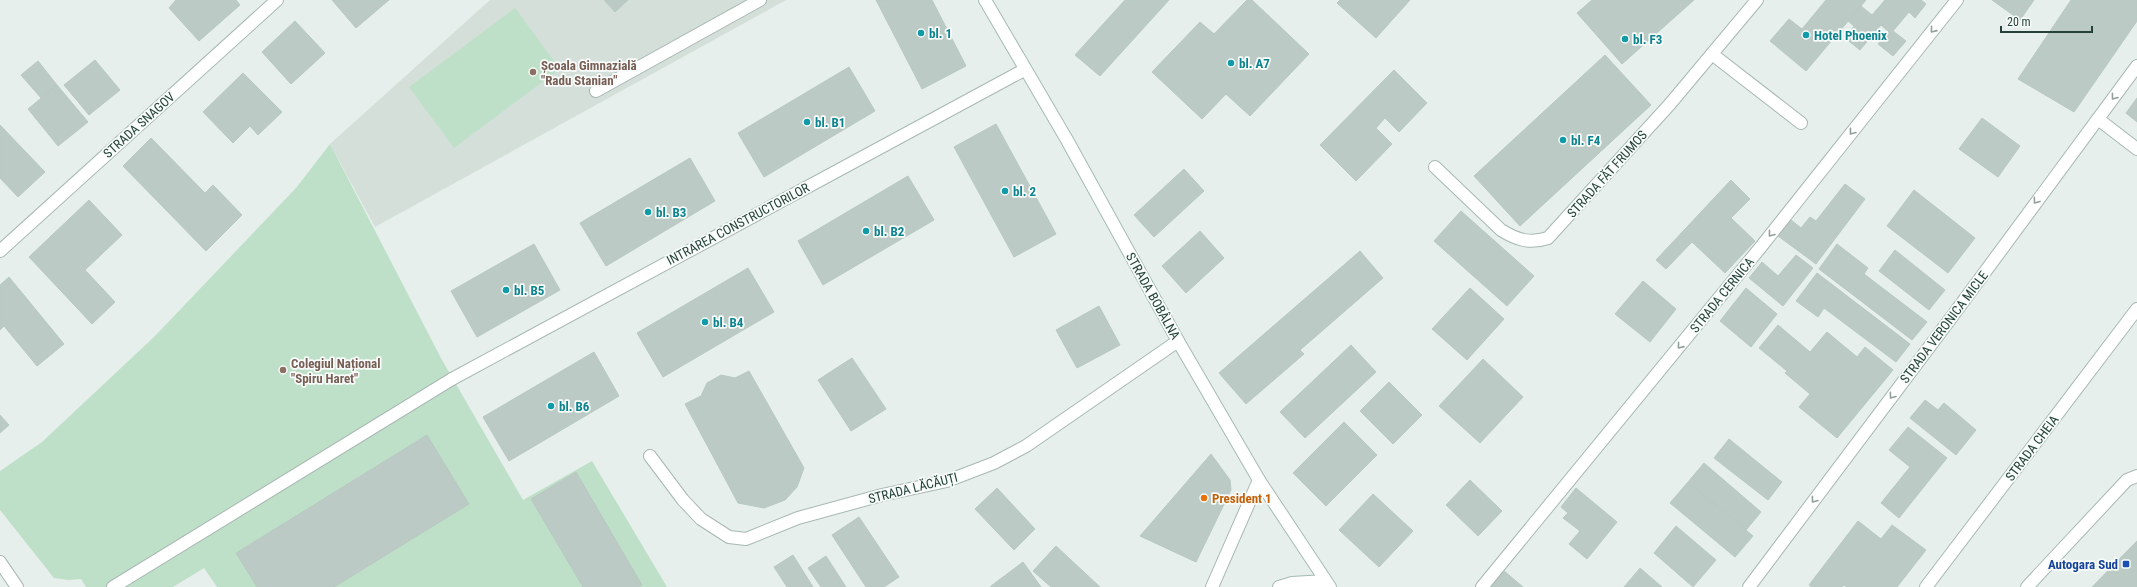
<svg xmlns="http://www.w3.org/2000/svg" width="2137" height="587" font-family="'Roboto Condensed',sans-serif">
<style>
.built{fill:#d4dfda}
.green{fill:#bfe0c8}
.building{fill:#bbcac4;stroke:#b8c9c2}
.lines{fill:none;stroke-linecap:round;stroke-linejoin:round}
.service-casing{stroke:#a8b8b2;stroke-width:14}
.minor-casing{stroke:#a8b8b2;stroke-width:14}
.tertiary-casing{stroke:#a8b8b2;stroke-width:14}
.secondary-casing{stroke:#a4bbb3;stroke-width:14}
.service{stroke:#fff;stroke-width:12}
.minor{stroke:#fff;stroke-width:12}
.tertiary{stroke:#fff;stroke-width:12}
.secondary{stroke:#fff;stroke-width:12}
.oneway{stroke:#92a09c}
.culture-dot{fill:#0f9aa8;stroke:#f7fbf9;stroke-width:1.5}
.education-dot{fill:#8d6e63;stroke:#f7fbf9;stroke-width:1.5}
.food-dot{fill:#e8710a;stroke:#f7fbf9;stroke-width:1.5}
.transit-dot{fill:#1a4fb4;stroke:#f7fbf9;stroke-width:1.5}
.labels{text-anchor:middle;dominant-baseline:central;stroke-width:3.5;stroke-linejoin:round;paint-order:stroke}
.culture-label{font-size:13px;font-weight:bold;fill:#0d838f;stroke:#f7fbf9;text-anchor:start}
.education-label{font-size:13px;font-weight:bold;fill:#785e54;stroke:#f7fbf9;text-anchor:start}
.street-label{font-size:13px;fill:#24423a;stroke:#f7fbf9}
.food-label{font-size:13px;font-weight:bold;fill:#c56008;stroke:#f7fbf9;text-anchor:start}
.transit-label{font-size:13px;font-weight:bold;fill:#164399;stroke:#f7fbf9;text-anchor:end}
</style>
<rect width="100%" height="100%" fill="#e6efeb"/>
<path class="built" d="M 490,0 L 786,0 L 375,227 L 330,144 Z"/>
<path class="green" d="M 515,8 L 560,69 L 454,148 L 409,87 Z
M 330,144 L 442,360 L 523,500 L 592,461 L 667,587 L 217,587 L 204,568 L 173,587 L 86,587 L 81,579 L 68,580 L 54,578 L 0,510 L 0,471 L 42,442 L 155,336 L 296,188 Z"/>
<path class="building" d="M 176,0 L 236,0 L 240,5 L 199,41 L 169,8 Z
M 332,0 L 389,0 L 356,28 Z
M 604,0 L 628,0 L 615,12 Z
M 876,0 L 932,0 L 966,66 L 922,89 Z
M 1125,0 L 1169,0 L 1100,76 L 1075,55 Z
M 1247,0 L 1252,0 L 1309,54 L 1250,116 L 1226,94 L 1202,119 L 1152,72 L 1200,22 L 1214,34 Z
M 1340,0 L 1410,0 L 1376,38 L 1337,3 Z
M 1592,0 L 1694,0 L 1622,64 L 1577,13 Z
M 1826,0 L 1866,0 L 1806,71 L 1770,41 L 1789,19 L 1802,29 Z
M 1885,0 L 1921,0 L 1926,4 L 1915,18 L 1909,12 L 1893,31 L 1906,41 L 1893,56 L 1878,44 L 1889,32 L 1881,25 L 1860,50 L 1845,38 L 1854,26 L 1848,21 L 1861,6 L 1872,15 Z
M 1992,0 L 2034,0 L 2020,20 Z
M 2071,0 L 2137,0 L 2137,21 L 2074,112 L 2018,79 Z
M 295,21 L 325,53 L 291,84 L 262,52 Z
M 1605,55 L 1651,105 L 1520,226 L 1474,176 Z
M 95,60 L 120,90 L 89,115 L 64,85 Z
M 38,61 L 57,85 L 41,98 L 21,75 Z
M 849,67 L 875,111 L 764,177 L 738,133 Z
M 1394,70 L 1427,103 L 1399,132 L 1385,118 L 1376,128 L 1392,144 L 1356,181 L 1320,145 Z
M 243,73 L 282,112 L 258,135 L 250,126 L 233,143 L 203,112 Z
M 57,85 L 88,122 L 58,146 L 28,109 Z
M 2137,98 L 2137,122 L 2126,113 Z
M 1982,118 L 2020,146 L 1998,177 L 1959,149 Z
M 996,124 L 1056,234 L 1014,257 L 954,147 Z
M 0,125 L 45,172 L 18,197 L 0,178 Z
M 151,138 L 205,193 L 213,185 L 242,215 L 206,251 L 123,166 Z
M 690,158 L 715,201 L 606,266 L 580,223 Z
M 1184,169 L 1204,191 L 1154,237 L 1134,215 Z
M 908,176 L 934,220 L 823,285 L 798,241 Z
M 1731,180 L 1750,199 L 1731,218 L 1755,241 L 1725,273 L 1692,242 L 1666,269 L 1656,260 Z
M 1845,184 L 1865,199 L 1816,264 L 1778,236 L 1791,220 L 1801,228 L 1810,217 L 1816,221 Z
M 1914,190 L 1975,238 L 1948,273 L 1887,226 Z
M 89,200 L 122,235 L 85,270 L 115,302 L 92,324 L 29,257 Z
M 1461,211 L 1534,276 L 1507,306 L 1434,241 Z
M 1200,231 L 1224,258 L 1186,293 L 1162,266 Z
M 534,244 L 560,290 L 477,337 L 451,291 Z
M 1837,244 L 1868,268 L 1864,274 L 1927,322 L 1912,340 L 1819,269 Z
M 1895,250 L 1945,290 L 1929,310 L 1879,271 Z
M 1360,251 L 1383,278 L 1300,350 L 1304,354 L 1246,404 L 1219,373 Z
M 1796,255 L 1813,268 L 1783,306 L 1749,278 L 1762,262 L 1778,276 Z
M 748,268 L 774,312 L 663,377 L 637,333 Z
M 1817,273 L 1910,344 L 1896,362 L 1824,308 L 1818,317 L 1796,301 Z
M 9,277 L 64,344 L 37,366 L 4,326 L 0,330 L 0,285 Z
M 1643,281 L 1676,309 L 1650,342 L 1615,314 Z
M 1470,288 L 1504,319 L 1467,360 L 1432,329 Z
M 1746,288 L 1777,314 L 1751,347 L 1720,321 Z
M 1099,306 L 1120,345 L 1077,368 L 1056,330 Z
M 1778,325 L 1810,352 L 1827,332 L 1857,357 L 1865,347 L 1893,370 L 1837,438 L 1799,407 L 1810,394 L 1785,373 L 1787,371 L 1759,348 Z
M 1351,345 L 1376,372 L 1305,438 L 1280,412 Z
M 594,352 L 619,396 L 509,461 L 483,417 Z
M 852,358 L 886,409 L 851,431 L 818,380 Z
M 1483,359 L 1523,397 L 1480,443 L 1439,406 Z
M 749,371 L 804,468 L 797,487 L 785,500 L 764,508 L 738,503 L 685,404 L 701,396 L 707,383 L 721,375 L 735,378 Z
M 1389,382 L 1422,415 L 1393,444 L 1360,411 Z
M 1925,400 L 1938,410 L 1944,403 L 1976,430 L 1956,455 L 1910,418 Z
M 0,415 L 9,425 L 0,433 Z
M 1344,422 L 1377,455 L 1326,506 L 1293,473 Z
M 1908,427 L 1947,458 L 1899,518 L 1881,503 L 1910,467 L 1889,450 Z
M 427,435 L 469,504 L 334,587 L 257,587 L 236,553 Z
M 1729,439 L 1782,482 L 1768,500 L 1714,458 Z
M 1211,454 L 1230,480 L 1231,490 L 1196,562 L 1140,536 Z
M 1704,463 L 1761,512 L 1746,530 L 1688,482 Z
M 576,472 L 642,585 L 639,587 L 583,587 L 531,499 Z
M 1470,480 L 1502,511 L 1478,536 L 1446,505 Z
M 1688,482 L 1753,536 L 1735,557 L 1670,503 Z
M 997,488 L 1035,529 L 1014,550 L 975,509 Z
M 1576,488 L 1617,522 L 1587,559 L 1569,544 L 1580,531 L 1563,518 L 1568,513 L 1561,507 Z
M 1373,494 L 1413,531 L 1379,567 L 1339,530 Z
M 859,517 L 899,577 L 884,587 L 866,587 L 832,535 Z
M 1858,521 L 1881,539 L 1892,525 L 1926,550 L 1897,587 L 1847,587 L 1844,585 L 1842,587 L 1812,587 L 1809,585 Z
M 1676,526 L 1716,560 L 1693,587 L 1654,553 Z
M 2137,541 L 2137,587 L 2092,587 Z
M 1056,546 L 1100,587 L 1051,587 L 1033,571 Z
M 793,555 L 813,587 L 787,587 L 774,567 Z
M 826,556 L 846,587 L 821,587 L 808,568 Z
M 1023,562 L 1041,587 L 991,587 L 991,586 Z
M 1640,568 L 1662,587 L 1624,587 Z
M 1503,570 L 1523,587 L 1489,587 Z"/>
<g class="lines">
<g class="service-casing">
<path id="service" d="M 1712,54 L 1801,123
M 596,91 L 760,0
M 113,587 L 452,379
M 2027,587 L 2127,480 L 2137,476"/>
</g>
<g class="minor-casing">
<path id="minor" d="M 2098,119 L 2137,149
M 1435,167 L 1501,230 C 1517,240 1530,244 1548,238 L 1670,104 L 1757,0
M 0,251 L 277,0
M 452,379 L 1024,70
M 650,456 L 683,500 L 701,519 L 729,537 L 746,539 L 798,518 L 882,495 L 947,481 L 994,463 L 1026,446 L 1178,341
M 0,562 L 17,587
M 1212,587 L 1259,480
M 1482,587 L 1760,248 L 1957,0
M 1926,587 L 2137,309"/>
</g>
<g class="tertiary-casing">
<path id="tertiary" d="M 1749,587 L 1948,322 L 2137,66"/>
</g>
<g class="secondary-casing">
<path id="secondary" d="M 985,0 L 1067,140 L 1178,341 L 1259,480 L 1330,587
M 1279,587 L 1292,583 L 1325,581"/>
</g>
<use href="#service" class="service"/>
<use href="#minor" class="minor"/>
<use href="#tertiary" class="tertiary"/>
<use href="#secondary" class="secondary"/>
</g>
<defs><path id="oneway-chevron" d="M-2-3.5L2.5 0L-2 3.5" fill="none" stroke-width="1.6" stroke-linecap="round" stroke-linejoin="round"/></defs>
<g class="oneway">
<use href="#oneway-chevron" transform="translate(1933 30) rotate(129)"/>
<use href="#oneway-chevron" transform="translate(2114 97) rotate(127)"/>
<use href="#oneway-chevron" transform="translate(1852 132) rotate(128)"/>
<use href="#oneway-chevron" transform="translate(2036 201) rotate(126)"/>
<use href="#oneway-chevron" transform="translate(1771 234) rotate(128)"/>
<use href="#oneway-chevron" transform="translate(1680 346) rotate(129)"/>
<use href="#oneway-chevron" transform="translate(1892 396) rotate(127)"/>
<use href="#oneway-chevron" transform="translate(1814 500) rotate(127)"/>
</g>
<g class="culture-dot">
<circle cx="921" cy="33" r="4"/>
<circle cx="1806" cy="35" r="4"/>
<circle cx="1625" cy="39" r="4"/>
<circle cx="1231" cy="63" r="4"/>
<circle cx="807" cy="122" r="4"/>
<circle cx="1563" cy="140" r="4"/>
<circle cx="1005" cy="191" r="4"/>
<circle cx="648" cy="212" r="4"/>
<circle cx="866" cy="231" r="4"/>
<circle cx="506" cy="290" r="4"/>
<circle cx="705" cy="322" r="4"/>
<circle cx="551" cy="406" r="4"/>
</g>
<g class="education-dot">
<circle cx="533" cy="72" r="4"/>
<circle cx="283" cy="370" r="4"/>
</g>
<circle class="food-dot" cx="1204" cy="498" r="4"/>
<rect class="transit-dot" x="2122" y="560" width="8" height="8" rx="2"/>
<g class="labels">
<g class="culture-label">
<text x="929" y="33">bl. 1</text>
<text x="1814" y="35">Hotel Phoenix</text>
<text x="1633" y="39">bl. F3</text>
<text x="1239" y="63">bl. A7</text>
<text x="815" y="122">bl. B1</text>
<text x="1571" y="140">bl. F4</text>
<text x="1013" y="191">bl. 2</text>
<text x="656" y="212">bl. B3</text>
<text x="874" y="231">bl. B2</text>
<text x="514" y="290">bl. B5</text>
<text x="713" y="322">bl. B4</text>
<text x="559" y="406">bl. B6</text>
</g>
<g class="education-label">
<text x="541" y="65">Școala Gimnazială<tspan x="541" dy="15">"Radu Stanian"</tspan></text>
<text x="291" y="363">Colegiul Național<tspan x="291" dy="15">"Spiru Haret"</tspan></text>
</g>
<g class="street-label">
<text transform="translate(139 125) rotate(-42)">STRADA SNAGOV</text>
<text transform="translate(1607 174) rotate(-48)">STRADA FĂT FRUMOS</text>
<text transform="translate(738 224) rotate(-28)">INTRAREA CONSTRUCTORILOR</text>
<text transform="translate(1722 295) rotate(-51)">STRADA CERNICA</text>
<text transform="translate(1153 296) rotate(61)">STRADA BOBÂLNA</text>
<text transform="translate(1944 327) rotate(-53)">STRADA VERONICA MICLE</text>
<text transform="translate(2032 448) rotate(-53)">STRADA CHEIA</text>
<text transform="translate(913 488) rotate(-14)">STRADA LĂCĂUȚI</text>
</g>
<g class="food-label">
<text x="1212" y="498">President 1</text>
</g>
<g class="transit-label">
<text x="2118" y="564">Autogara Sud</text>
</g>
</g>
<path d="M2001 26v6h91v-6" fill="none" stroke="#24423a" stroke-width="2"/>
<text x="2007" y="26" font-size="12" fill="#24423a" stroke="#f7fbf9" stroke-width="3" paint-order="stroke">20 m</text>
</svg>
